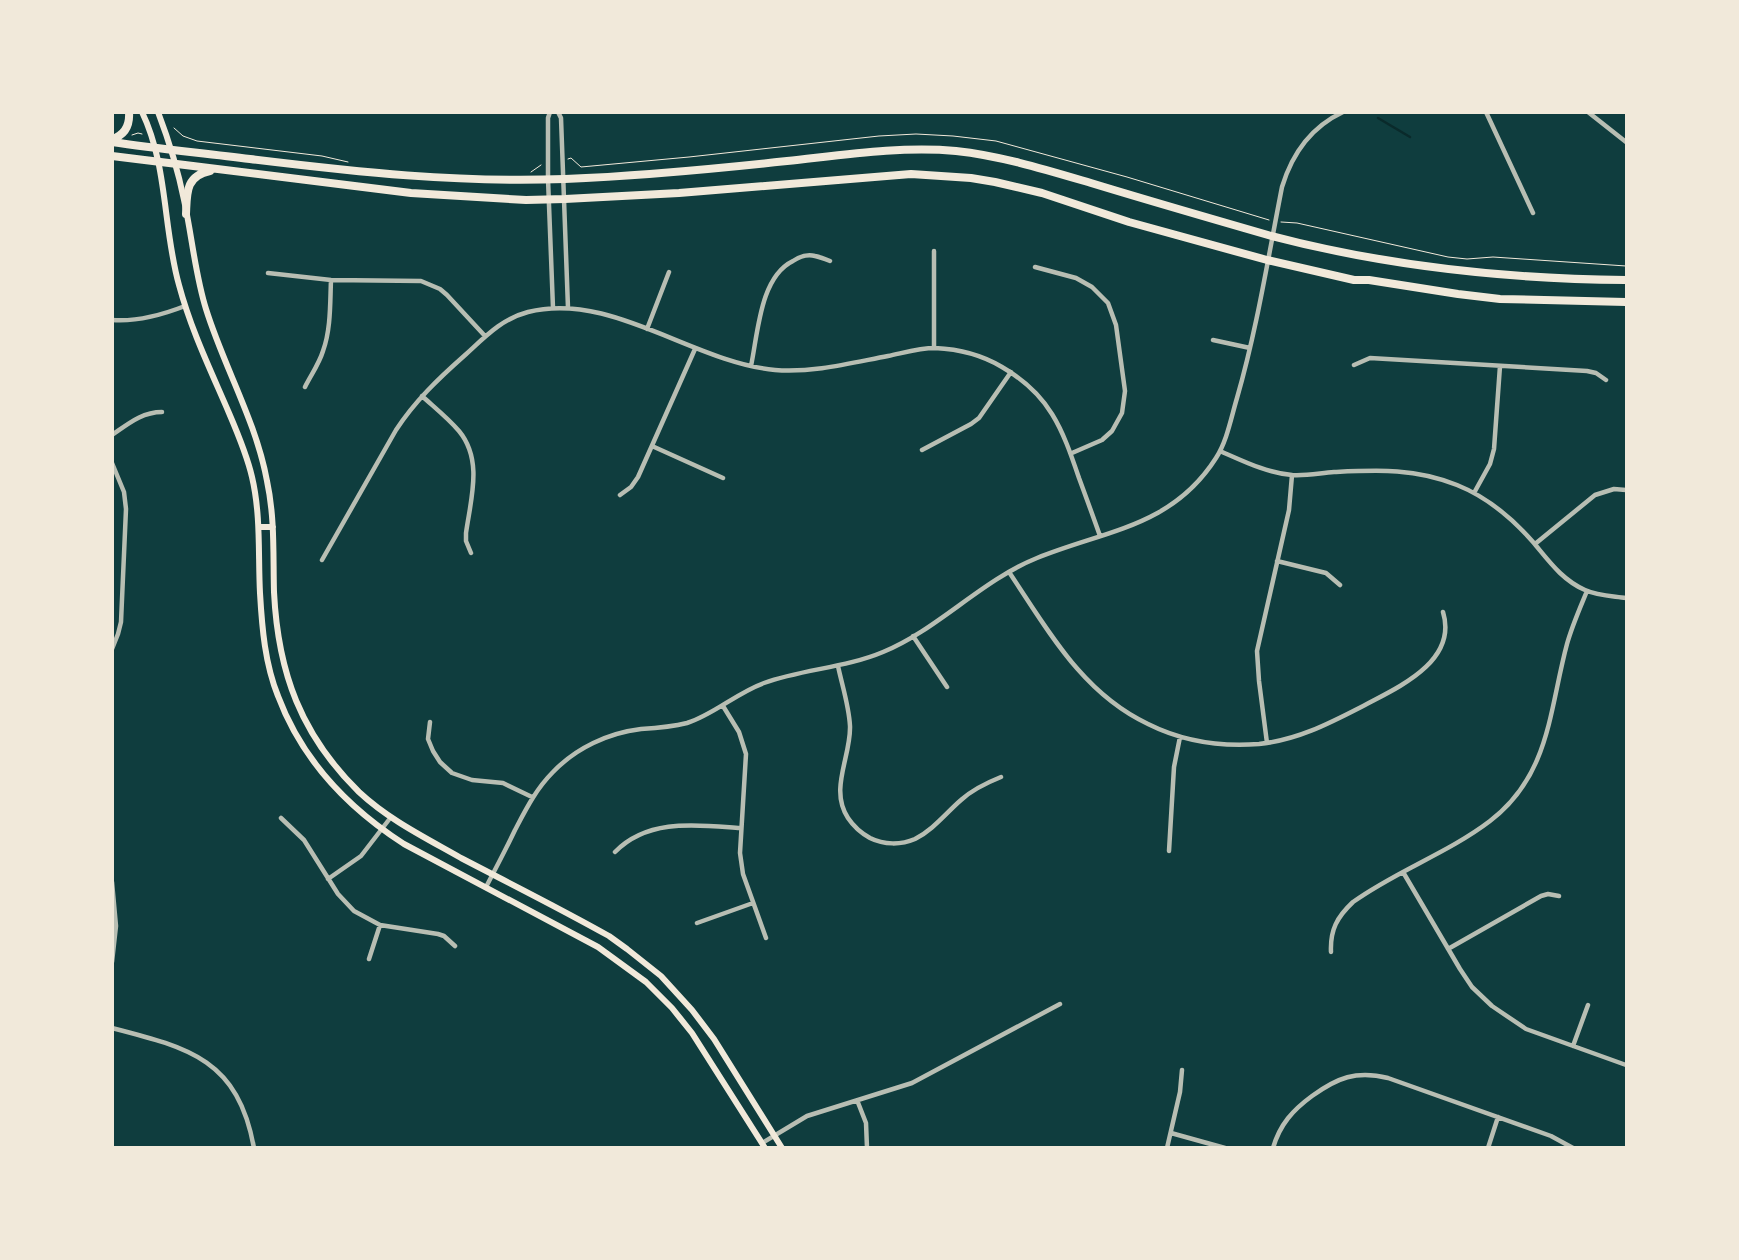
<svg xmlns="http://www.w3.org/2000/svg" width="1739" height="1260" font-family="'Nunito Sans',sans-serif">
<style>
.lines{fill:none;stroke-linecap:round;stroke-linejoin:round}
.stream{stroke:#0a2a2b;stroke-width:2.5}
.path{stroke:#f1e9da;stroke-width:1}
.minor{stroke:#b8beb3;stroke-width:4.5}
.secondary{stroke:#f1e9da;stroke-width:6}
.trunk{stroke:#f1e9da;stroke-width:8}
</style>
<rect width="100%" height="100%" fill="#0f3d3e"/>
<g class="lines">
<path class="stream" d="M 1378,118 L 1410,137"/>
<path class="path" d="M 174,128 L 183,136 L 197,141 L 322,156 L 348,162
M 132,135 L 138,133 L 142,134
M 568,159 L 571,158 L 581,167 L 689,157 L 879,136 L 916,134 L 953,136 L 996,141 L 1127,177 L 1269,220
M 531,172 L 541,165
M 1281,222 L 1297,223 L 1448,257 L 1467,259 L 1493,257 L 1626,266"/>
<path class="minor" d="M 550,112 L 548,118 L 548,179 L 553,308
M 558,112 L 561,118 L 568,308
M 1486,112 L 1533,213
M 1588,112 L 1626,142
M 934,251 L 934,348
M 1035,267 L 1076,278 L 1092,287 L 1108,303 L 1116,325 L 1125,391 L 1122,413 L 1112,431 L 1102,440 L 1072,453
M 268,273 L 331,280 L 421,281 L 440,289 L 447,295 L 485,336
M 112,320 C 138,322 162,315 185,306
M 647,329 L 669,272
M 1213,340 L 1250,348
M 1354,365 L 1370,358 L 1587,371 L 1596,373 L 1606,380
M 751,366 C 758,333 760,277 793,261 C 799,257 807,254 815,256 C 820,257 825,259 830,261
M 305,387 C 311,375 319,364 323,351 C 331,329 330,303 331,280
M 422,396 C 434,407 448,418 459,431 C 483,460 471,498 466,533 L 466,541 L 471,553
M 112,435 C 128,424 142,412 162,412
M 652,446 L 723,478
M 922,450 L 971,424 L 979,418 L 1011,372
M 1220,451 C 1243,461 1267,473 1292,475 C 1306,476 1320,473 1334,472 C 1378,470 1415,468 1457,485 C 1487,497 1512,518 1533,542 C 1549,561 1562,580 1585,590 C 1598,596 1613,596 1626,598
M 112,463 L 124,492 L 126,509 L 121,622 L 118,634 L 112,649
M 1474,493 L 1490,464 L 1494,449 L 1500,366
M 620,495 L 631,487 L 638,477 L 695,349
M 1535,544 L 1595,495 L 1614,489 L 1626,490
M 322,560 L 396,430 C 415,401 438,379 464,356 C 484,338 501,319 528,312 C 611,291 692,362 775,370 C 813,373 851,363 888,356 C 903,353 919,348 935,348 C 958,349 982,355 1002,367 C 1050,395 1062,428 1079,478 C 1086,497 1093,516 1100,536
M 1277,561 L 1326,573 L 1340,585
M 1009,572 C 1048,630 1082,693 1148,724 C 1182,741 1221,747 1259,744 C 1298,740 1330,723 1365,705 C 1399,687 1458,661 1443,612
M 913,636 L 947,687
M 838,666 C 842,685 849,706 850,726 C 851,757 829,789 848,818 C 854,827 861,833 870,838 C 884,845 901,845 915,839 C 933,830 946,813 961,800 C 973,789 986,783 1001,777
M 723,706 L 739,732 L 746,754 L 740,853 L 743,874 L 766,938
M 430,722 L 428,739 L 433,751 L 440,762 L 452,773 L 472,780 L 503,783 L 532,797
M 1267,743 L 1259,681 L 1257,651 L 1289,510 L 1292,475
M 281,818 L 304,840 L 338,894 L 354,911 L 380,925 L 438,934 L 444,936 L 455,946
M 1169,851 L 1174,767 L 1180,737
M 615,852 C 648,818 697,825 740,828
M 1403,872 L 1460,969 L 1472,987 L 1492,1006 L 1526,1029 L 1626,1065
M 328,879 L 361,856 L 391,817
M 112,882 L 116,926 L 112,962
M 486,887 C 496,868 506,849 515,830 C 526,809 536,789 553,772 C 576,748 608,733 641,729 C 657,728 671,727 687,723 C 715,714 736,693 764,683 C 803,669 845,668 883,652 C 937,630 982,580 1037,558 C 1106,530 1172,527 1216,458 C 1227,441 1231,418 1237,398 C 1257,329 1268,258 1282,187 C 1292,154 1311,127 1343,112
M 697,923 L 753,903
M 1448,949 L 1541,896 L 1548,894 L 1559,896
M 1331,952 C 1330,930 1337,917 1353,902 C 1396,871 1448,853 1490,821 C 1550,775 1549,711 1567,644 C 1572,626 1580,608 1587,591
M 369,959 L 380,925
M 112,1028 C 190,1048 238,1060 254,1148
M 1573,1046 L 1588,1005
M 857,1100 L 866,1123 L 867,1148
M 1171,1133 L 1225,1148
M 762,1143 L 807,1116 L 912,1083 L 1060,1004
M 1167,1148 L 1180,1092 L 1182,1070
M 1273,1148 C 1280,1124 1293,1110 1312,1096 C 1337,1078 1356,1070 1388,1078 L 1551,1136 L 1573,1148
M 1488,1148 L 1498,1117"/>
<path class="secondary" d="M 142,112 C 168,166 163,229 179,285 C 191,330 211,371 229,413 C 238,434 247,455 252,477 C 261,515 258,555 260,593 C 262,628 265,664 278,696 C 302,760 348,808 404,844 L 598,947 L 646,982 L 672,1008 L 692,1033 L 765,1148
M 158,112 C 169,141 178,170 184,200 C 192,236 195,274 206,309 C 224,367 256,421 267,481 C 275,518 273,555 274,592 C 278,673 301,735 359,792 C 389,820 426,838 461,858 C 511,884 561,909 609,936 L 627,949 L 661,976 L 692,1010 L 714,1039 L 782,1148
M 259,527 L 273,527"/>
<path class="trunk" d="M 112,139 C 125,135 130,126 129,112
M 112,142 C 158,149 204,153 250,159 C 357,172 457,183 565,179 C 639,176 713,169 787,161 C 843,155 900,146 956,151 C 1002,156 1047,170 1091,183 C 1150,201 1209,218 1268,235 C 1385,266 1506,279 1626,280
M 112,156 L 411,193 L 526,200 L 565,199 L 679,193 L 911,174 L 971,178 L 995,182 L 1042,193 L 1129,222 L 1267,260 L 1354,280 L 1369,280 L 1458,294 L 1500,299 L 1626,302
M 186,214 C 187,194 185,176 210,171"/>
</g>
<rect width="1739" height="1260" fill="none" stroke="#f1e9da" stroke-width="228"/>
</svg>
